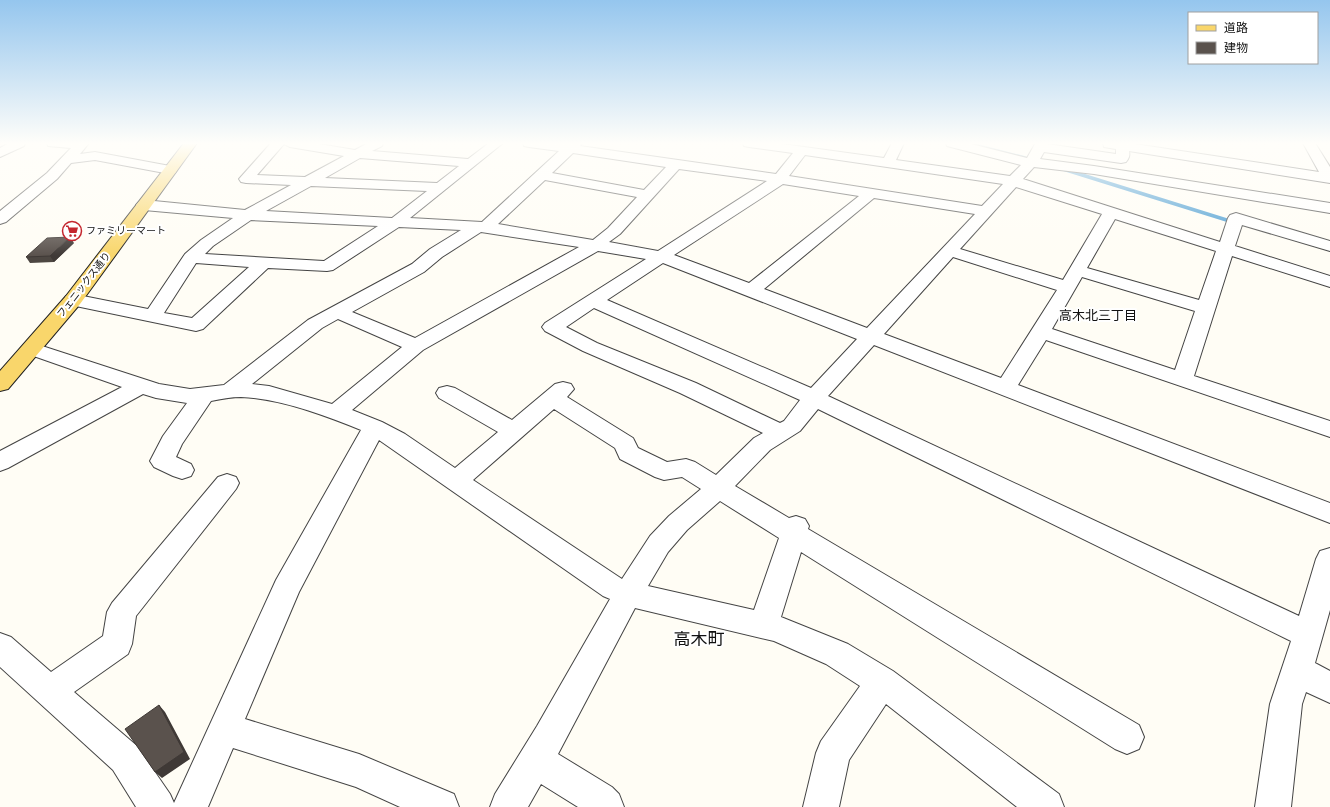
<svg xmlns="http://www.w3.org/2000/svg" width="1330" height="807" font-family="'Zilla Slab','Noto Sans JP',serif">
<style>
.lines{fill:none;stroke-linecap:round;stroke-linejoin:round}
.stream{stroke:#3f96cf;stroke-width:3.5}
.minor-casing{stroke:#444;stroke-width:2}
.major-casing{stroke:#222;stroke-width:2}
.minor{fill:#fff;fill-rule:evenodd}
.major{fill:#f9d66b;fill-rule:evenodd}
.wall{fill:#4d4742}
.shaded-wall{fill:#3f3936}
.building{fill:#5a524d;stroke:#3f3936}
.labels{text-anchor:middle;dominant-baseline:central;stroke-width:4;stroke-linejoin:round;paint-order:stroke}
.far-poi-label{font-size:10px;fill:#111;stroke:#fff;text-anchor:start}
.far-street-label{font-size:10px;fill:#111;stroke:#fff}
.neighbourhood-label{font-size:13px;fill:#111;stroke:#fff}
.near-quarter-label{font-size:17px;fill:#111;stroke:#fff}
</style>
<rect width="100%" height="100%" fill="#fffdf5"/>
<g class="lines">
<path class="stream" d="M 967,143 L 1025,158
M 1063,169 L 1233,222"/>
<g class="minor-casing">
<path id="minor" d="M 9,143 L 25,143 L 24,146 L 0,157 L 0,148 Z
M 47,143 L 89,143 L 80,154 L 95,152 L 170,166 L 175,167 L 177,170 L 175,173 L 170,174 L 95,160 L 71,163 L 57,179 L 6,222 L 0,224 L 0,211 L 47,173 L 71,148 L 48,146 Z
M 271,143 L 313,143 L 355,150 L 368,143 L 383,143 L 382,146 L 372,151 L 468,159 L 489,143 L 503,143 L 410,218 L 482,222 L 559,151 L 529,147 L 524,146 L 523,143 L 555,143 L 567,144 L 569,143 L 582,143 L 580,146 L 776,174 L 793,153 L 749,147 L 744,146 L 743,143 L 775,143 L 884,158 L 892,143 L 904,143 L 896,160 L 1010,176 L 1021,165 L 947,146 L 946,143 L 967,143 L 1027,158 L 1035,144 L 1040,143 L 1116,154 L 1116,149 L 1104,147 L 1103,143 L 1128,143 L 1319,172 L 1303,143 L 1315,143 L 1330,167 L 1330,183 L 1129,151 C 1130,156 1129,158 1126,162 L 1121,163 L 1044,152 L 1040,159 L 1094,166 L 1330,203 L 1330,213 L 1094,174 L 1034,167 L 1023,179 L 1220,242 L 1228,218 L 1230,215 L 1236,213 L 1330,241 L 1330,251 L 1242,225 L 1235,246 L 1330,276 L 1330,287 L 1232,256 L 1194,376 L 1330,421 L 1330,437 L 1046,340 L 1018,385 L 1330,503 L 1330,523 L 874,345 L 828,396 L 1299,616 L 1316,559 L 1320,551 L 1330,548 L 1330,610 L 1315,663 L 1330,671 L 1330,703 L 1306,692 L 1302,704 L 1291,807 L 1255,807 L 1270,704 L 1291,641 L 818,409 L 800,431 L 770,450 L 735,486 L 789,518 L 796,516 L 805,519 L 809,526 L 808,529 L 1139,725 L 1144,737 L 1139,749 L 1127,754 L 1115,749 L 801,552 L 781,617 L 848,644 L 893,671 L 1059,794 L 1064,807 L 1017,807 L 886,704 L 849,760 L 839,807 L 803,807 L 816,753 L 821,741 L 860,686 L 826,664 L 774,641 L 635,608 L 558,754 L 612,787 L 619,794 L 624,807 L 578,807 L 541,784 L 528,807 L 490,807 L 495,794 L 537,726 L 610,599 L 603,596 L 379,440 L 299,592 L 245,719 L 359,754 L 454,794 L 459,807 L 400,807 L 356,787 L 233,748 L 208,807 L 136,807 L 113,770 L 0,667 L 0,633 L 11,637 L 51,672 L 103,636 L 107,612 L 112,603 L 218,477 L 227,474 L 236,477 L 239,483 L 236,489 L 136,616 L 132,644 L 128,654 L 74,692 L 137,746 L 170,794 L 174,803 L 276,580 L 361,430 C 323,415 282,399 241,397 C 231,397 221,399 211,401 L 182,444 L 176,457 L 191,464 L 194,470 L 191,476 L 182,479 L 173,476 L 154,467 L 150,461 L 163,436 L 187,403 L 156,398 L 143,394 L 8,468 L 0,471 L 0,451 L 122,387 L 25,353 L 22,349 L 25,345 L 32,343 L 39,345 L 159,384 L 190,389 L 224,385 L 308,320 L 412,264 L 430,249 L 461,230 L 399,227 L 333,270 L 327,271 L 268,268 L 203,329 L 196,331 L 66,304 L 64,300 L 66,296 L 73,294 L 148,309 L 185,254 L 201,240 L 233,218 L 144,210 L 139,208 L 136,205 L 139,202 L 144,200 L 245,210 L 291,185 L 246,183 L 241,182 L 239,179 ZM 284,144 L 290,147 L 344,156 L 305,177 L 257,175 ZM 573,153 L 666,167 L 644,190 L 552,173 ZM 805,155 L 1003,184 L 982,206 L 789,176 ZM 360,158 L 459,166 L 437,183 L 325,178 ZM 679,169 L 767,181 L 658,251 L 609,242 L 620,234 ZM 545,180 L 637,197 L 608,228 L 593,240 L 498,224 ZM 783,184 L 859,196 L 749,283 L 674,255 ZM 311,186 L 427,191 L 392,218 L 266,211 ZM 1016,187 L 1102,214 L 1063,280 L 960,249 ZM 874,198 L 975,214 L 867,328 L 764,289 ZM 1115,219 L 1216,251 L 1199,300 L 1087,268 ZM 251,220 L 378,226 L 324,261 L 205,254 L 213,246 ZM 481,232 L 579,247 L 415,338 L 352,312 L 424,272 L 442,257 ZM 598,251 L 646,259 L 545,323 L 542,327 L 545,331 L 583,351 L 680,393 L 763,433 L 754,438 L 716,475 L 695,462 L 686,459 L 667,462 L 638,448 L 633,438 L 567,397 L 574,389 L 571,384 L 563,382 L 555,384 L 512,420 L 455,388 L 447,386 L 439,388 L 436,393 L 439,398 L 498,432 L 455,468 L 405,434 L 382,422 L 352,410 L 423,350 ZM 953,257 L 1057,290 L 1001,378 L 884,334 ZM 196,263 L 249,267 L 192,318 L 164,313 ZM 663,263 L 857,339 L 811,388 L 607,300 ZM 1082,277 L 1195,311 L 1175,370 L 1052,329 ZM 594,308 L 800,400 L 784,421 L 780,423 L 696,383 L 597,343 L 566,327 ZM 338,319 L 402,347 L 332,404 L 269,386 L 252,384 L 322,328 ZM 554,409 L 615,448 L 620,459 L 655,477 L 664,480 L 682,477 L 701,489 L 669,516 L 650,536 L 622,579 L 473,480 ZM 720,501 L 779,538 L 754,610 L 648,586 L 668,552 L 687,530 Z"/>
</g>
<g class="major-casing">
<path id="major" d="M 184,143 L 197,143 L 80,304 L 8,389 L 0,391 L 0,371 L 66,296 Z"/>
</g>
<use href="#minor" class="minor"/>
<use href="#major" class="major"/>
</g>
<path class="wall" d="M 74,243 L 54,262 L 30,263 L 26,257 Z"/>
<path class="shaded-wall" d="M 70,237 L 74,243 L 54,262 L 50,256 Z
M 159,705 L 165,712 L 190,759 L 162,778 L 155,772 Z"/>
<path class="building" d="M 70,237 L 50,256 L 26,257 L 47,238 Z
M 159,705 L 184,752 L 155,772 L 125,729 Z"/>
<linearGradient id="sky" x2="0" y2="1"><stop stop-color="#95c6ee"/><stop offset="0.56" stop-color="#fffefa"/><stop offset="1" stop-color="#fffefa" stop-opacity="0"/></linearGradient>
<rect width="1330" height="256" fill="url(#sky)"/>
<defs>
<g id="supermarket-ring" transform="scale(1)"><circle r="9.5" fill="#fff" stroke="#c4262e" stroke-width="1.5"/><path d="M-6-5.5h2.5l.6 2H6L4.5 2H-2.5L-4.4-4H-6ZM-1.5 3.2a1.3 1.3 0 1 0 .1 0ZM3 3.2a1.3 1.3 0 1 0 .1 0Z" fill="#c4262e"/></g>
</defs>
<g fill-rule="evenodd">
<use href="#supermarket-ring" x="72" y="231"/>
</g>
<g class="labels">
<g class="far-poi-label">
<text x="86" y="231">ファミリーマート</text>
</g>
<g class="far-street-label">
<text transform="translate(84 285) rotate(-52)">フェニックス通り</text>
</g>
<g class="neighbourhood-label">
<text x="1098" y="315">高木北三丁目</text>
</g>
<g class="near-quarter-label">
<text x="699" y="639">高木町</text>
</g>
</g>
<rect x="1188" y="12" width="130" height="52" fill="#ffffff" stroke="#a0a0a0"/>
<rect x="1196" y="25" width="20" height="6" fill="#f9d66b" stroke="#a0a0a0"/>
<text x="1224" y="32" font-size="12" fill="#111111">道路</text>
<rect x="1196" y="42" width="20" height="12" fill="#5a524d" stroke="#a0a0a0"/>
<text x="1224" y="52" font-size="12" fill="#111111">建物</text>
</svg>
